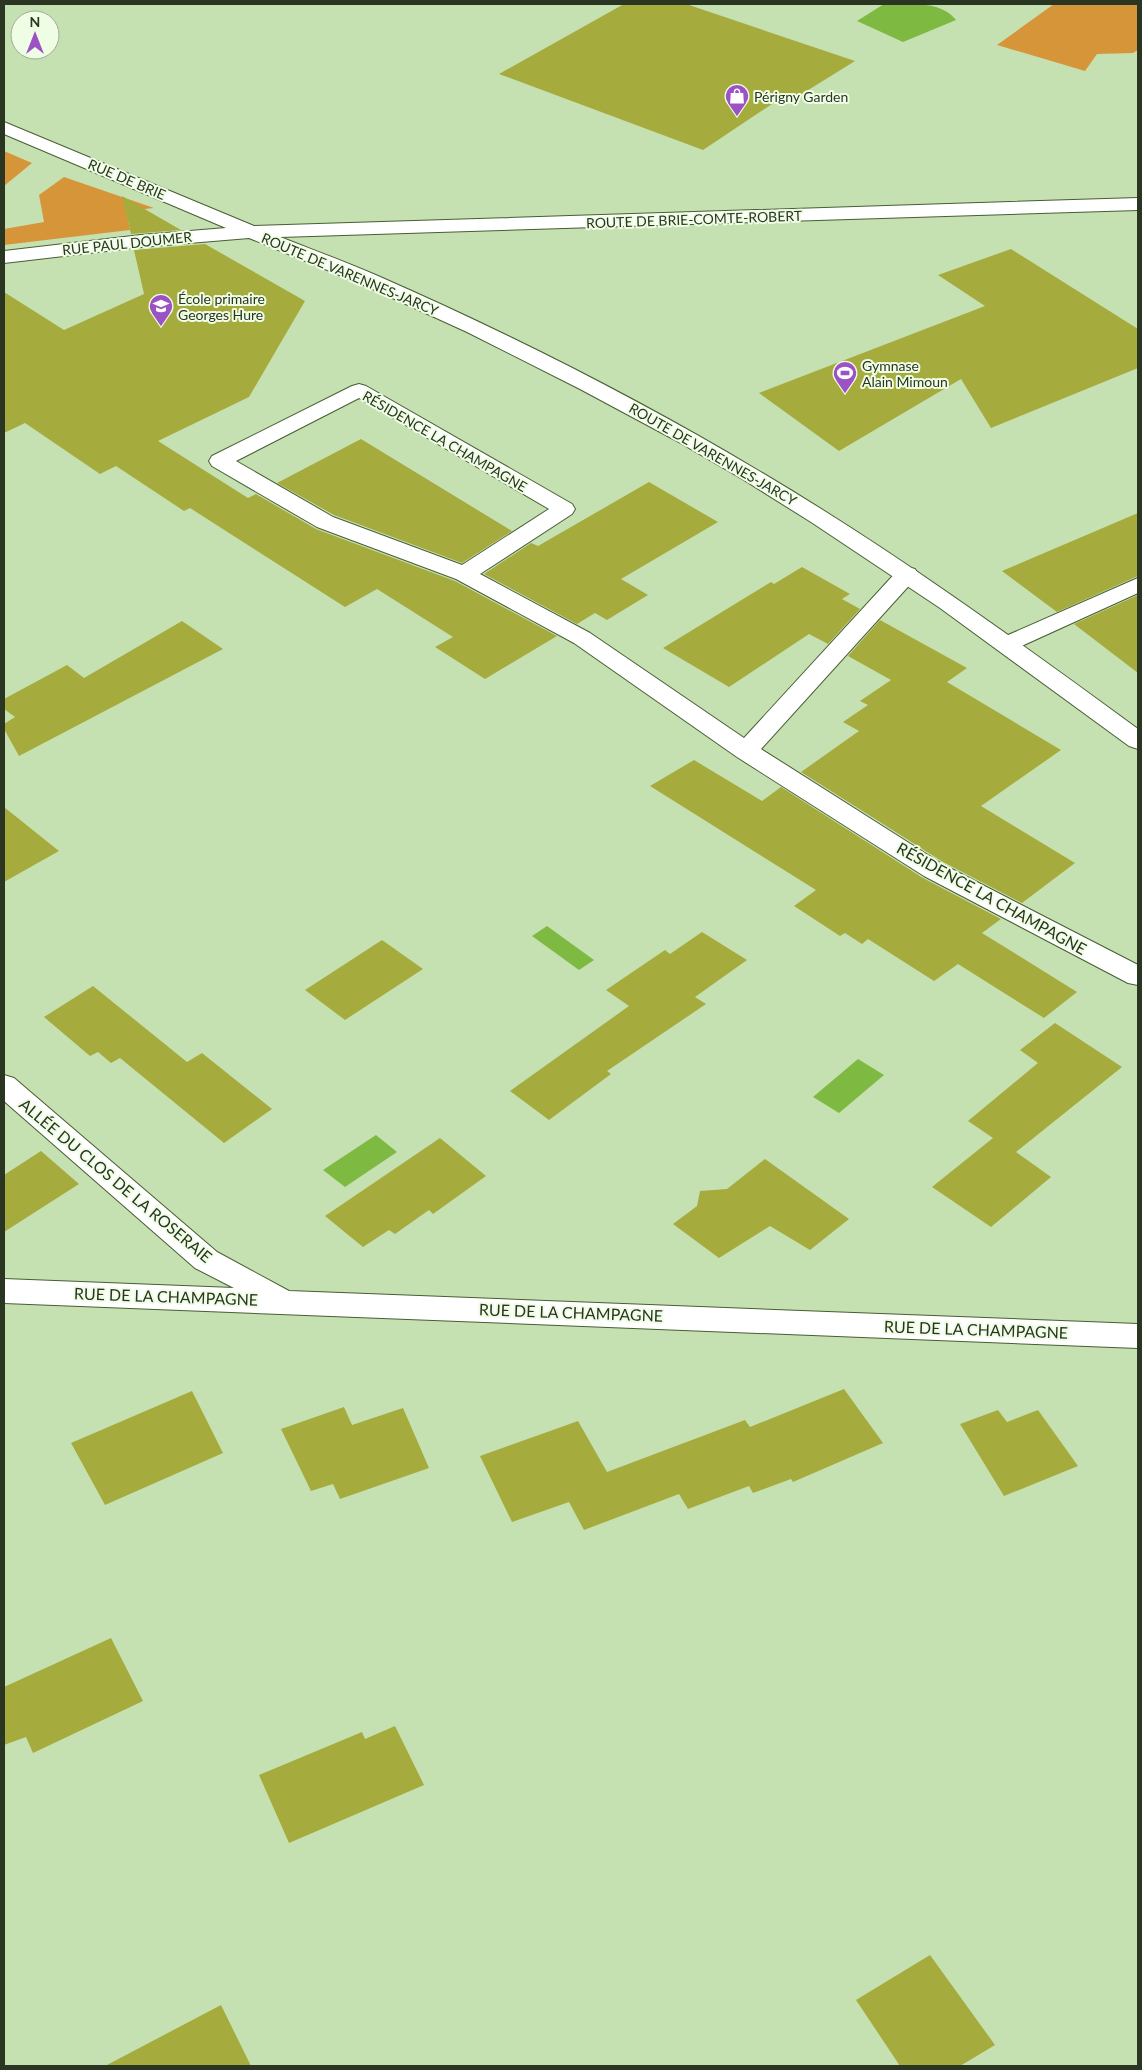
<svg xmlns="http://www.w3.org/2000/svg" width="1142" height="2070" font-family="Lato,sans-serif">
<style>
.forest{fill:#d79539}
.water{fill:#7eba42}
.building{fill:#a6ab3e}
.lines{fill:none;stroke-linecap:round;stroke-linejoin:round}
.minor-casing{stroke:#475e33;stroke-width:2}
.tertiary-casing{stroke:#475e33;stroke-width:2}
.minor{fill:#fff;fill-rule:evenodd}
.tertiary{fill:#fff;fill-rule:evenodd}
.labels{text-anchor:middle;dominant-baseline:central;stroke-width:4;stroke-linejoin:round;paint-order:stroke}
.far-poi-label{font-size:14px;fill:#2a3522;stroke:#effde5;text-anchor:start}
.far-street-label{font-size:14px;fill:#2a3522;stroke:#effde5}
.street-label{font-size:16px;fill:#2a3522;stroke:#effde5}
</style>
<rect width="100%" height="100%" fill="#c6e1b1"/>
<path class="forest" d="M 1054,4 L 1138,4 L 1138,50 L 1133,53 L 1097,54 L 1085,71 L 997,45 Z
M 4,151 L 32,163 L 4,186 Z
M 64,177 L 154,208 L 126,211 L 130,230 L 4,245 L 4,229 L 44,222 L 39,195 Z"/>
<path class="water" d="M 884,4 C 908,4 941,0 956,20 L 903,42 L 857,21 Z
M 547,926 L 594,960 L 579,970 L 532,936 Z
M 858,1059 L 884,1075 L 839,1113 L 813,1097 Z
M 376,1135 L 397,1152 L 345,1187 L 323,1170 Z"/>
<path class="building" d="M 624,4 L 686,4 L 855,61 L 797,97 L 787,94 L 703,150 L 499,74 Z
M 122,196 L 181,230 L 131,234 Z
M 205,244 L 305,301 L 249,397 L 158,441 L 248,498 L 256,494 L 316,529 L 455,581 L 557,636 L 485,679 L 435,647 L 453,637 L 377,589 L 345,607 L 190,508 L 184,511 L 116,466 L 100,474 L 25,423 L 4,433 L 4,292 L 64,330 L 144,294 L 134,250 Z
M 1011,249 L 1138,329 L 1138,368 L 991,428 L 961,379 L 839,451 L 759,393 L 985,306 L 938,275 Z
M 361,439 L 512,531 L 462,563 L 334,515 L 277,483 Z
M 649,482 L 718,522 L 621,579 L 648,595 L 607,620 L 595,613 L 577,624 L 484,574 L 531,543 L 538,546 Z
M 1138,513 L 1138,576 L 1057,612 L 1002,571 Z
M 802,567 L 850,594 L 842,599 L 860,609 L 828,644 L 809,634 L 729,687 L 663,648 L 771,582 L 774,584 Z
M 1138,595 L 1138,673 L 1074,624 Z
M 880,620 L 967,668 L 947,682 L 1061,750 L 981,806 L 1075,863 L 1022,903 L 943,862 L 801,772 L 859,731 L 843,722 L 868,705 L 860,701 L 891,680 L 848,656 Z
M 182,621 L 223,649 L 19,756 L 4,729 L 4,724 L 15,717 L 4,709 L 4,699 L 67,665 L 84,678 Z
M 694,760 L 762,801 L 781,787 L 923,878 L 1001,919 L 982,933 L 1077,992 L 1044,1018 L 958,964 L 934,981 L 868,939 L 862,944 L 845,933 L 840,936 L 794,906 L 816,890 L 650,786 Z
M 4,807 L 59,851 L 4,882 Z
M 702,932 L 747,960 L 695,997 L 706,1004 L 607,1071 L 611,1074 L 549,1120 L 510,1091 L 629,1006 L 606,990 L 665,950 L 670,954 Z
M 382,940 L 423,969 L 345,1020 L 305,990 Z
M 93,986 L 187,1062 L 202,1053 L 272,1109 L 224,1143 L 120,1058 L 111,1063 L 98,1052 L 90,1056 L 44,1017 Z
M 1055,1023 L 1122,1067 L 1016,1152 L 1051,1177 L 991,1227 L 932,1187 L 993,1138 L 968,1121 L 1038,1063 L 1020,1050 Z
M 440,1138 L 486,1176 L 433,1214 L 429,1210 L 395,1234 L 389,1230 L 363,1247 L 325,1216 Z
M 41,1151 L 79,1184 L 4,1232 L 4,1175 Z
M 765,1159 L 849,1219 L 810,1250 L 770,1226 L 719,1258 L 673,1224 L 697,1206 L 700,1191 L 727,1189 Z
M 844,1389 L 883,1443 L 793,1482 L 791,1479 L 753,1493 L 749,1486 L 688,1509 L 679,1494 L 584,1530 L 569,1502 L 512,1522 L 480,1456 L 578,1421 L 607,1472 L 745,1420 L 750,1427 Z
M 192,1391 L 223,1453 L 105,1505 L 71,1443 Z
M 344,1407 L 352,1425 L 403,1408 L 429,1468 L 340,1499 L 333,1484 L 311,1491 L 281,1429 Z
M 998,1410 L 1007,1422 L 1038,1410 L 1078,1466 L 1004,1496 L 960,1424 Z
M 111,1638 L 143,1701 L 33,1753 L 26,1737 L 4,1745 L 4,1687 Z
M 395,1726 L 424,1785 L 289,1843 L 259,1775 L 362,1732 L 365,1739 Z
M 930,1955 L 995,2045 L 960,2066 L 900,2066 L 856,2000 Z
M 221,2005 L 251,2066 L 105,2066 Z"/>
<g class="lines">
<g class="minor-casing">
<path id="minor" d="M 359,384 L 366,386 L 572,504 L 575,509 L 572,514 L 480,574 L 590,633 L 744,738 L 899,569 L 907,567 L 915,569 L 918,574 L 915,579 L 761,749 L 942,864 L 1138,965 L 1138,985 L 1128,983 L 924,876 L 737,757 L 574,643 L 456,579 L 317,527 L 212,466 L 209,461 L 212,456 L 352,386 ZM 359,398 L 549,509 L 462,565 L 333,517 L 236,461 Z
M 1138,578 L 1138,593 L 1015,649 L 1007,651 L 999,649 L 995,644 L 999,639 Z
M 4,1075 L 14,1078 L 217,1252 L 289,1291 L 1138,1324 L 1138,1348 L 4,1303 L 4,1279 L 234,1288 L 195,1268 L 4,1101 Z"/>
</g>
<g class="tertiary-casing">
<path id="tertiary" d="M 4,122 L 254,226 L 1138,198 L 1138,210 L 280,237 C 313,250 346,262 378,276 C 508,333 637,398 759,471 C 891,549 1015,639 1138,729 L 1138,749 L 1129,746 L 940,608 L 811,522 L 744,480 L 677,441 L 580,389 L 467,332 L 364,285 L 249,238 L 141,247 L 4,263 L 4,251 L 141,235 L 226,228 L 4,134 Z"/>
</g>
<use href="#minor" class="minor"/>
<use href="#tertiary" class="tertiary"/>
</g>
<defs>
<g id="shop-pin" transform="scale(1.25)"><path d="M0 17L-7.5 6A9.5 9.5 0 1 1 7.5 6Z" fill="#9c52c4" stroke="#effde5"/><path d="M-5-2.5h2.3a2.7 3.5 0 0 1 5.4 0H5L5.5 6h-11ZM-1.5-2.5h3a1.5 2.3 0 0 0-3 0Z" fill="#fff"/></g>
<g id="school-pin" transform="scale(1.25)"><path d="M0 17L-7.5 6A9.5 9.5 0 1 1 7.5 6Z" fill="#9c52c4" stroke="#effde5"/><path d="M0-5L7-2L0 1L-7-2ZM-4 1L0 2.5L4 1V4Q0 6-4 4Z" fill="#fff"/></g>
<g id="stadium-pin" transform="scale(1.25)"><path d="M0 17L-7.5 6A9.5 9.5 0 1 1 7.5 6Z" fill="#9c52c4" stroke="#effde5"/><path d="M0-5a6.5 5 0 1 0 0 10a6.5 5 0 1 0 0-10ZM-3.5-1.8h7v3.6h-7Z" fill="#fff"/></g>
</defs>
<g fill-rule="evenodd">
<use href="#shop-pin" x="737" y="96"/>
<use href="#school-pin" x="161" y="306"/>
<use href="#stadium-pin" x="845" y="373"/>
</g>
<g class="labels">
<g class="far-poi-label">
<text x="754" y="96">Périgny Garden</text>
<text x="178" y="298">École primaire<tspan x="178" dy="16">Georges Hure</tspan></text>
<text x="862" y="365">Gymnase<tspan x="862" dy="16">Alain Mimoun</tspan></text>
</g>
<g class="far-street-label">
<text transform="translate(127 179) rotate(23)">RUE DE BRIE</text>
<text transform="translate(694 219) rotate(-2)">ROUTE DE BRIE-COMTE-ROBERT</text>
<text transform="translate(127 243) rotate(-6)">RUE PAUL DOUMER</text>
<text transform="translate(350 274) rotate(23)">ROUTE DE VARENNES-JARCY</text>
<text transform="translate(445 441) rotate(30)">RÉSIDENCE LA CHAMPAGNE</text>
<text transform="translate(713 454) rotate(30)">ROUTE DE VARENNES-JARCY</text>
</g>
<g class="street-label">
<text transform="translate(992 898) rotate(29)">RÉSIDENCE LA CHAMPAGNE</text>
<text transform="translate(116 1180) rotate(40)">ALLÉE DU CLOS DE LA ROSERAIE</text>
<text transform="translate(166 1296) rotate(2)">RUE DE LA CHAMPAGNE</text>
<text transform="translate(571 1312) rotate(2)">RUE DE LA CHAMPAGNE</text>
<text transform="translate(976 1329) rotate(2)">RUE DE LA CHAMPAGNE</text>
</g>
</g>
<rect width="1142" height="2070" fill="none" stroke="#2a3522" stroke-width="10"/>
<g transform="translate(35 35)"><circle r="24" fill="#effde5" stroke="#a0ad97"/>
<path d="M0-4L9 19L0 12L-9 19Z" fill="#9c52c4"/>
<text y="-8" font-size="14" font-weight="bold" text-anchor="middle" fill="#2a3522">N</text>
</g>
</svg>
